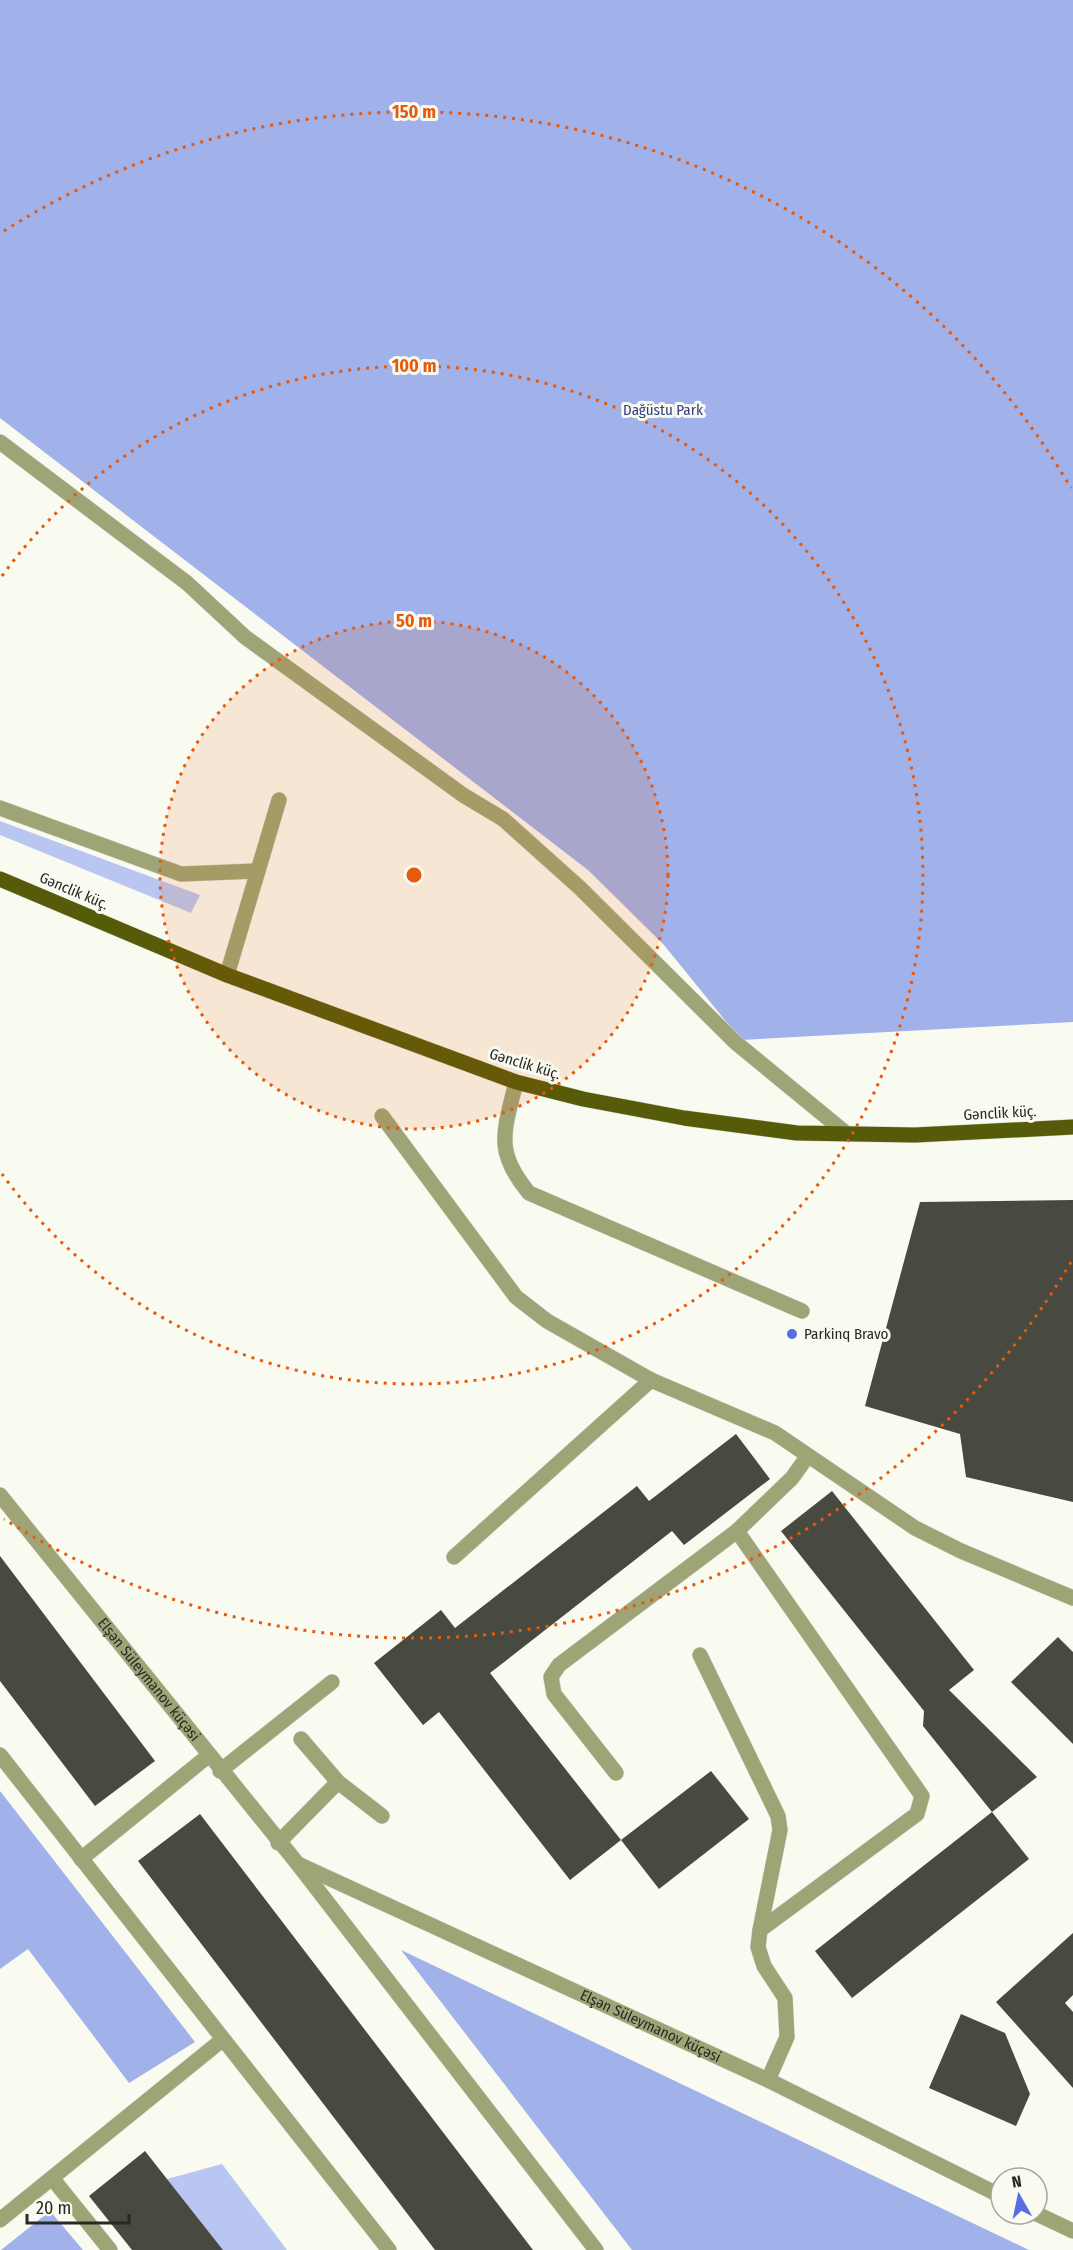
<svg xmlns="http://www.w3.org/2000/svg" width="1073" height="2250" font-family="'Fira Sans Condensed',sans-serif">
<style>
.green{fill:#b9c6f1}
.forest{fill:#a1b1ea}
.building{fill:#484940}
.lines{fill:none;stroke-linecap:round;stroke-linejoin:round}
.minor-casing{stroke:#d3d4cb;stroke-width:16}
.major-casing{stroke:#d3d4cb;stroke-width:16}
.minor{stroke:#9ea475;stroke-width:15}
.major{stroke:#555b09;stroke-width:15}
.ring{fill:none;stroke:#e8590c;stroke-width:3;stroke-dasharray:3 6}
.poi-dot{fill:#586ce3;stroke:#f9faf0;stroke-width:2}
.labels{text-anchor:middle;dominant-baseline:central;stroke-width:6;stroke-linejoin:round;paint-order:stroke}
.park-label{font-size:15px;fill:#334083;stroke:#f9faf0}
.street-label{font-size:15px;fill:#282925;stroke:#f9faf0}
.poi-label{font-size:15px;fill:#282925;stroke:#f9faf0;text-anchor:start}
.centre{fill:#e8590c;stroke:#f9faf0;stroke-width:3}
.ring-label{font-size:18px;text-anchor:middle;font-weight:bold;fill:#e8590c;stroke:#f9faf0;stroke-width:6;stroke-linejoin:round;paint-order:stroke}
</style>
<rect width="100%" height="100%" fill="#f9faf0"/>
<path class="green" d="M 0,821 L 200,895 L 191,913 L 0,835 Z
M 222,2164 L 287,2250 L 223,2250 L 167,2179 Z"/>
<path class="forest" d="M 0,0 L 1073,0 L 1073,1022 L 741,1040 L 664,945 L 588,870 L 0,418 Z
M 0,1791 L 195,2042 L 129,2083 L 28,1949 L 0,1969 Z
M 401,1950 L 1029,2250 L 632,2250 Z
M 50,2211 L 83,2250 L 1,2250 Z"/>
<path class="building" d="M 1073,1200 L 1073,1502 L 966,1477 L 960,1434 L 865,1406 L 920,1202 Z
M 736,1434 L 770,1479 L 684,1545 L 672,1531 L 490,1673 L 621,1840 L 570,1880 L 439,1712 L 423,1725 L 374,1663 L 441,1610 L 455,1628 L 637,1486 L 649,1501 Z
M 832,1491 L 974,1670 L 949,1690 L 1037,1777 L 992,1812 L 923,1726 L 924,1711 L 781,1531 Z
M 0,1556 L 155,1761 L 95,1806 L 0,1681 Z
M 1058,1637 L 1073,1652 L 1073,1744 L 1011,1682 Z
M 711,1771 L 749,1819 L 659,1889 L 621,1840 Z
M 992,1812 L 1029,1859 L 852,1998 L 815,1951 Z
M 200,1814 L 533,2250 L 435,2250 L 138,1861 Z
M 1073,1933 L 1073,1995 L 1065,2003 L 1073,2012 L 1073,2088 L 996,2002 Z
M 961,2014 L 1005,2033 L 1030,2094 L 1016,2126 L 929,2088 Z
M 145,2151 L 167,2179 L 223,2250 L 132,2250 L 89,2196 Z"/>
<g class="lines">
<g class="minor-casing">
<g id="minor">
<path d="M 0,442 L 187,583 L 245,637 L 463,795 L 503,819 L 580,888 L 735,1042 L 847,1134"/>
<path d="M 0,808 L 181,874 L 258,871"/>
<path d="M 227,975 L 279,800"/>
<path d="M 516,1082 C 504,1132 494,1151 529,1193 L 802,1311"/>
<path d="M 382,1116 L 516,1297 L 547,1321 L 651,1380 L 775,1433 L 915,1528 L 961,1551 L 1073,1598"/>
<path id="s1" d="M 0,1495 L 297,1863 L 596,2250"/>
<path d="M 737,1531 L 922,1796 L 917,1814 L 760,1930 L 758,1947 L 764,1966 L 785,1998 L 787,2037 L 768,2080"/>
<path d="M 454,1557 L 651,1380"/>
<path d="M 700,1655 L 778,1816 L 780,1830 L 760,1930"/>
<path d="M 301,1739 L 338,1782 L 382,1816"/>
<path d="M 0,1755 L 389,2250"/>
<path d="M 220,1771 L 332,1682"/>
<path d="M 616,1773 L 554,1694 L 551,1677 L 559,1665 L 737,1531 L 792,1478 L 807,1457"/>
<path d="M 278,1843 L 338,1782"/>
<path d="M 81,1859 L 208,1756"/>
<path id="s2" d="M 298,1864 L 768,2080 L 1001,2196"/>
<path d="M 52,2178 L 110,2250"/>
<path d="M 1037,2214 L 1073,2231"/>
<path d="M 0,2220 L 222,2040"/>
</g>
</g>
<g class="major-casing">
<path id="major" d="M 0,879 L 227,975 L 516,1082 L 583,1099 L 684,1118 L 797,1133 L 915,1135 L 1073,1127"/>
</g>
<use href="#minor" class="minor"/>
<use href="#major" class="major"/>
</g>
<circle cx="414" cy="875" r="254" fill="#e8590c" fill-opacity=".12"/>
<g class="ring">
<circle cx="414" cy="875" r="254"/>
<path d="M2 576A509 509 0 1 1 2 1174"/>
<path d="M1071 1262A763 763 0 0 1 4 1519M4 231A763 763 0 0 1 1071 488"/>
</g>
<circle class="poi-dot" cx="792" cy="1334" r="6"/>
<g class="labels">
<g class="park-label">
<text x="663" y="410">Dağüstu Park</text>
</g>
<g class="street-label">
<text transform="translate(74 891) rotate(23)">Gənclik küç.</text>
<text transform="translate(525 1064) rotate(17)">Gənclik küç.</text>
<text transform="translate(1000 1113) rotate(-3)">Gənclik küç.</text>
<text stroke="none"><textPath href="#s1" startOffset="237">Elşən Süleymanov küçəsi</textPath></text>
<text stroke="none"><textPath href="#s2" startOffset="388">Elşən Süleymanov küçəsi</textPath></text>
</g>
<g class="poi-label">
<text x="804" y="1334">Parkinq Bravo</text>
</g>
</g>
<circle cx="414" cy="875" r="9" class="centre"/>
<g class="ring-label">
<text x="414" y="118">150 m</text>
<text x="414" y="372">100 m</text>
<text x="414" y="627">50 m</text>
</g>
<g transform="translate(1019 2196) rotate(351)"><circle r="28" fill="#f9faf0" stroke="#a5a69f" stroke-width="1.5"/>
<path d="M0-4.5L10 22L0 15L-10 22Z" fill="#586ce3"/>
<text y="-9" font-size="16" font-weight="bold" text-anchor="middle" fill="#282925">N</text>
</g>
<path d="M27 2214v9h102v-9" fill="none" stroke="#282925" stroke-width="3"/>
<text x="36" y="2214" font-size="18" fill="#282925" stroke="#f9faf0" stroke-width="4.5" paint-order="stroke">20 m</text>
</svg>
